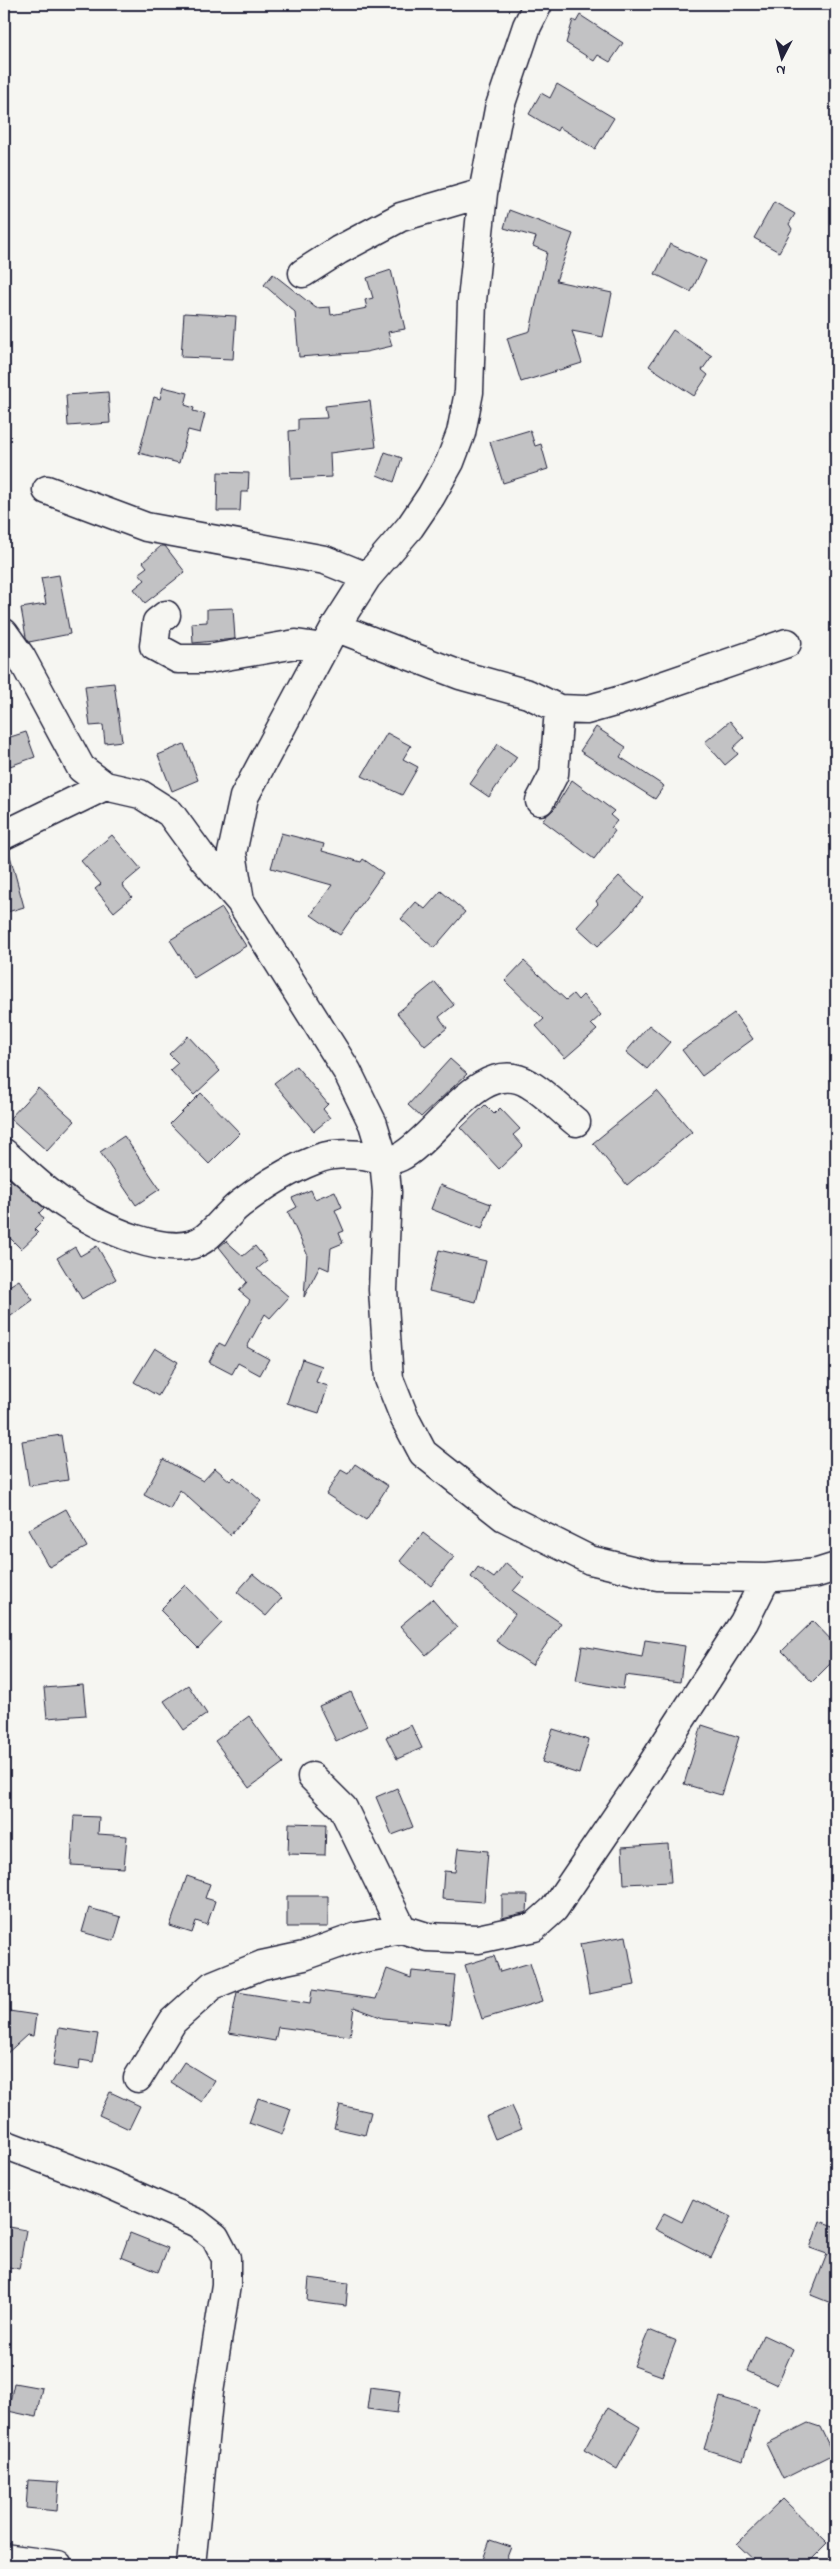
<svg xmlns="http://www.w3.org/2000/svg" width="840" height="2569" font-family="'Indie Flower',sans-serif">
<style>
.building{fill:#c2c2c4;stroke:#22223b}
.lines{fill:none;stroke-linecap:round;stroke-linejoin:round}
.minor-casing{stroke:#22223b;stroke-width:31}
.minor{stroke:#f6f6f2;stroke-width:28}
</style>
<rect width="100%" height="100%" fill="#f6f6f2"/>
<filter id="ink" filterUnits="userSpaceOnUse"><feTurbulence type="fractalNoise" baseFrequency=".02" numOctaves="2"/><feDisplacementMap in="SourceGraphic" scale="10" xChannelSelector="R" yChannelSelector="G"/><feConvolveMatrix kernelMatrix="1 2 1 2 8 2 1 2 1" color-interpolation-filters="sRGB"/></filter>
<g filter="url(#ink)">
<path class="building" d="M 580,15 L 623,43 L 610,62 L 598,55 L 594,61 L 566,43 L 573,20 L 576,22 Z
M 557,84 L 614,118 L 595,149 L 559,127 L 557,131 L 529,114 L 541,93 L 550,98 Z
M 774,202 L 795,214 L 789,224 L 792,229 L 779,252 L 754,238 Z
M 509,210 L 573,234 L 556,281 L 612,293 L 603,337 L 572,331 L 582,363 L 521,382 L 507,338 L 530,331 L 547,252 L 533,246 L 536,237 L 504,228 Z
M 670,244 L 706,261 L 691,292 L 655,274 Z
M 391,270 L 405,329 L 388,332 L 392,346 L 366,352 L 299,357 L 295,312 L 264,285 L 273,274 L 316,308 L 330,307 L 331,315 L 367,308 L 365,300 L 373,298 L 367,278 Z
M 184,313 L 236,316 L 233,359 L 181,357 Z
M 673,330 L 712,356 L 702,370 L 708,375 L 694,396 L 649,366 Z
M 163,387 L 188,393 L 185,405 L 194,408 L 193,411 L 205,414 L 200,433 L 188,430 L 179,463 L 139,453 L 154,397 L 160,399 Z
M 108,392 L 110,423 L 68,426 L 66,395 Z
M 370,401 L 376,447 L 330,453 L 331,477 L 291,479 L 289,431 L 298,430 L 298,419 L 327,418 L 325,406 Z
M 530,430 L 535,446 L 541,444 L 548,469 L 503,483 L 490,442 Z
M 385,452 L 402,458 L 394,482 L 377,475 Z
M 218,472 L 249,473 L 248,492 L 241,492 L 240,511 L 217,511 Z
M 161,546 L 165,546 L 185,572 L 145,603 L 134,589 L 145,580 L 139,573 L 147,567 L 143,562 Z
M 59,575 L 70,634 L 29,642 L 26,637 L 21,608 L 46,604 L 41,578 Z
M 233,608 L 235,639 L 193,643 L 192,623 L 207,622 L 207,609 Z
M 114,683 L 122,741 L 105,743 L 103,725 L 90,726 L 85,686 Z
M 730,721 L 744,738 L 733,748 L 738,754 L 725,765 L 705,742 Z
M 596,727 L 626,747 L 620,757 L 664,786 L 655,799 L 580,751 Z
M 26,732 L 35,757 L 10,766 L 4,747 L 4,739 Z
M 387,733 L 411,746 L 403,759 L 418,767 L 402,795 L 362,776 Z
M 184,744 L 198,780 L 172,791 L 158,755 Z
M 498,744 L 517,757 L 489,797 L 470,784 Z
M 572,780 L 614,811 L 610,815 L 617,821 L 611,828 L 615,831 L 594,859 L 542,820 L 554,809 Z
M 281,833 L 324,844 L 322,851 L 361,862 L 363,859 L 383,873 L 340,935 L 311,915 L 332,885 L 271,868 Z
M 112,835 L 141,869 L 122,885 L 132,897 L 114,912 L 95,889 L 101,884 L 81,861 Z
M 9,852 L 24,907 L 4,913 L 4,853 Z
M 619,876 L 643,898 L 620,925 L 598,946 L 577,927 L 598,904 L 596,901 Z
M 441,891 L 465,912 L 434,948 L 401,919 L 416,902 L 425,909 Z
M 222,908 L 246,946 L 194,978 L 170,940 Z
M 524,961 L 566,1000 L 573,994 L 578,1000 L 583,995 L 601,1015 L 591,1024 L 597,1030 L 565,1058 L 536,1026 L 544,1019 L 505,981 Z
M 435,982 L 454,1005 L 439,1017 L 447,1028 L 425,1046 L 397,1013 Z
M 734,1013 L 753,1039 L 702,1076 L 682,1050 Z
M 649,1025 L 670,1042 L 647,1069 L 626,1052 Z
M 188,1036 L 220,1071 L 194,1095 L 170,1070 L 178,1063 L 169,1054 Z
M 450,1059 L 467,1074 L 421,1117 L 408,1105 Z
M 296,1066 L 328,1104 L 323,1109 L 330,1118 L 314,1131 L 274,1083 Z
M 38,1088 L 75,1121 L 47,1151 L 10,1118 Z
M 657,1091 L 692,1132 L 627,1185 L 593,1143 Z
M 201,1093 L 240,1133 L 209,1164 L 170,1124 Z
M 485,1105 L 494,1114 L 500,1108 L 520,1129 L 513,1135 L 523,1146 L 499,1169 L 461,1128 Z
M 124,1136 L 160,1189 L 136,1205 L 100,1152 Z
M 4,1174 L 44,1208 L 39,1213 L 44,1219 L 34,1229 L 38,1233 L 21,1249 L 4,1232 Z
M 440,1185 L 491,1204 L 482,1229 L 431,1209 Z
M 311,1190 L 315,1199 L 335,1191 L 342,1207 L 335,1210 L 344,1231 L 339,1233 L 343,1243 L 331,1248 L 329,1270 L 320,1266 L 304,1297 L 307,1254 L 288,1212 L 297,1207 L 292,1198 Z
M 226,1241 L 243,1256 L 255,1246 L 267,1261 L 257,1269 L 289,1297 L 270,1318 L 265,1314 L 247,1347 L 269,1359 L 260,1375 L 238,1363 L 232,1374 L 209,1362 L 219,1343 L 225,1346 L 250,1300 L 239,1291 L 247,1282 L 219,1247 Z
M 97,1246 L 116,1279 L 82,1299 L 57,1258 L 75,1247 L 80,1256 Z
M 439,1250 L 486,1261 L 476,1302 L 429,1291 Z
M 19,1280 L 33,1300 L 4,1321 L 4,1289 Z
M 155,1348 L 178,1362 L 158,1396 L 134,1382 Z
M 302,1359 L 322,1366 L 316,1382 L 328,1386 L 319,1413 L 287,1403 Z
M 61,1435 L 68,1480 L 29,1486 L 22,1441 Z
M 163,1459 L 203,1481 L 215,1468 L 230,1481 L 234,1477 L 261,1501 L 230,1535 L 180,1490 L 170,1509 L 144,1495 Z
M 355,1464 L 388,1486 L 366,1520 L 326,1494 L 341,1470 L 348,1474 Z
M 66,1509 L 87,1547 L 49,1567 L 28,1530 Z
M 423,1533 L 454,1557 L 431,1586 L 400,1561 Z
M 506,1563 L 524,1578 L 513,1591 L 561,1623 L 532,1665 L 496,1641 L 515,1614 L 471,1577 L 478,1567 L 494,1578 Z
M 253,1574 L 282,1598 L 266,1616 L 237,1592 Z
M 185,1585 L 222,1623 L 198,1648 L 160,1610 Z
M 432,1599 L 457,1628 L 426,1655 L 400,1626 Z
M 813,1621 L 836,1645 L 836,1658 L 812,1682 L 782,1651 Z
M 645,1640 L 685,1646 L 680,1682 L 625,1675 L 623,1689 L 576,1681 L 582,1646 L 642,1657 Z
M 83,1685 L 86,1715 L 47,1718 L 44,1688 Z
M 188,1685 L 207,1714 L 184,1730 L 164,1701 Z
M 351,1692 L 367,1726 L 336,1741 L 319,1706 Z
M 249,1716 L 283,1763 L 249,1788 L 215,1741 Z
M 411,1725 L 422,1748 L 397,1759 L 386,1737 Z
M 702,1725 L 739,1737 L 721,1795 L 684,1784 Z
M 553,1729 L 589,1740 L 579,1774 L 542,1762 Z
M 397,1788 L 413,1827 L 392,1835 L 376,1797 Z
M 74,1816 L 99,1817 L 98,1834 L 127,1836 L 124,1868 L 71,1865 Z
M 289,1823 L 326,1824 L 325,1855 L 288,1854 Z
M 668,1844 L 671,1882 L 624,1884 L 622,1847 Z
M 458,1848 L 488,1851 L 484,1902 L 442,1899 L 444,1871 L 455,1872 Z
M 187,1876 L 210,1884 L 205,1898 L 215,1901 L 207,1925 L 196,1921 L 192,1933 L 170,1926 Z
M 502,1895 L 528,1895 L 527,1912 L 502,1918 Z
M 287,1896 L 328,1896 L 328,1927 L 287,1927 Z
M 89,1908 L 121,1917 L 114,1941 L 82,1932 Z
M 626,1936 L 635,1985 L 589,1994 L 580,1944 Z
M 494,1956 L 500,1972 L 530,1963 L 542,2001 L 482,2019 L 465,1965 Z
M 387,1969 L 411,1978 L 412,1971 L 455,1975 L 450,2024 L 383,2018 L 354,2007 L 350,2036 L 278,2027 L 275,2041 L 229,2033 L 237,1992 L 310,2004 L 312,1990 L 376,1999 Z
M 9,2011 L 36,2015 L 33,2036 L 27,2035 L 4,2056 Z
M 59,2028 L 98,2034 L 93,2062 L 80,2060 L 79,2070 L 53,2066 Z
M 184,2062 L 215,2081 L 202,2102 L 171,2082 Z
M 110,2092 L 140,2106 L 129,2129 L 99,2115 Z
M 258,2098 L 291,2109 L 282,2135 L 249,2123 Z
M 340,2105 L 371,2112 L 365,2135 L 334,2128 Z
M 512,2106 L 522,2128 L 495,2139 L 486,2117 Z
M 693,2199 L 731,2217 L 711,2258 L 655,2229 L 664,2213 L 682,2222 Z
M 820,2221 L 836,2227 L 836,2305 L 811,2295 L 827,2254 L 810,2248 Z
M 4,2226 L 26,2230 L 19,2269 L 4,2266 Z
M 130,2233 L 168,2248 L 158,2272 L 121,2257 Z
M 309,2278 L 348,2283 L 346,2306 L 307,2301 Z
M 649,2330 L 676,2341 L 662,2376 L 634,2366 Z
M 763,2335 L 793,2349 L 777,2385 L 747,2371 Z
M 14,2383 L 42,2388 L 36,2417 L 8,2411 Z
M 370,2387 L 400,2391 L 397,2413 L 367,2409 Z
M 720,2397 L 759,2409 L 743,2461 L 704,2449 Z
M 608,2408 L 640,2427 L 617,2469 L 584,2450 Z
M 808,2423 L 820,2427 L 833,2454 L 783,2479 L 766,2444 Z
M 28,2480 L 59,2482 L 57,2511 L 26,2508 Z
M 783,2499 L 828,2543 L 806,2565 L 759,2565 L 737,2544 Z
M 490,2540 L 511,2547 L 504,2565 L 481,2565 Z"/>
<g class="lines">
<g class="minor-casing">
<path id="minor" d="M 538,4 L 527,26 L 499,109 L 483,193 L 472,301 L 469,392 L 461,433 L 450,462 L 431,496 L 410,527 L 367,577 L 335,627 L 244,797 L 232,853 L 240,901 L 347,1071 L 373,1124 L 384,1160 L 387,1192 L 383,1290 L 389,1379 L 405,1419 L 423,1453 L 504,1517 L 590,1560 L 657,1576 L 766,1578 L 817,1573 L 836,1567
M 303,273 L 339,250 L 401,217 L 483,193
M 47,490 L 146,527 L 325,560 L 367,577
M 166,615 L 157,622 L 154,646 L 178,659 L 208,659 L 296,644 L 324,648
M 335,627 L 460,675 L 528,694 L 559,709 L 554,774 L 540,801
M 4,633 L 21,657 L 81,768 L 105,786 L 140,794 L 170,813 L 202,857 L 240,901
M 559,709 L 586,710 L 618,701 L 787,643
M 4,835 L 105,786
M 4,1153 C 25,1171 45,1192 68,1206 C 97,1226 173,1263 205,1238 C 218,1228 227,1214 240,1204 C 262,1187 289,1170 315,1160 C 330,1153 348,1154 363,1155 C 376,1157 388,1163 400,1157 C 437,1138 481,1054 529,1084 C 546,1094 561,1110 576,1122
M 312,1777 L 343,1808 L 402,1929 L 427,1937 L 478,1939 L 534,1927 L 554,1909 L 643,1778 L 744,1622 L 766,1578
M 138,2078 L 173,2021 L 213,1985 L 262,1965 L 304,1956 L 357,1937 L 402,1929
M 4,2144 L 107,2183 L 197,2223 L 215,2237 L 226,2258 L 226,2285 L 209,2392 L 191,2565
M 4,2558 L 58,2565"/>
</g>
<use href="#minor" class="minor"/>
</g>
</g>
<rect width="840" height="2569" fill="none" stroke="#f6f6f2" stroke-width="20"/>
<rect x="10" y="10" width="820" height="2549" fill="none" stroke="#22223b" stroke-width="2" filter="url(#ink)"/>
<g transform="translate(782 58) rotate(186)" stroke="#f6f6f2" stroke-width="4" paint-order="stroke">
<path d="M0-4L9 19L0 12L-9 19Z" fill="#22223b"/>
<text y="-8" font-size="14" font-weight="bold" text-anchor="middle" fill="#22223b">N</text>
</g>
</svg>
